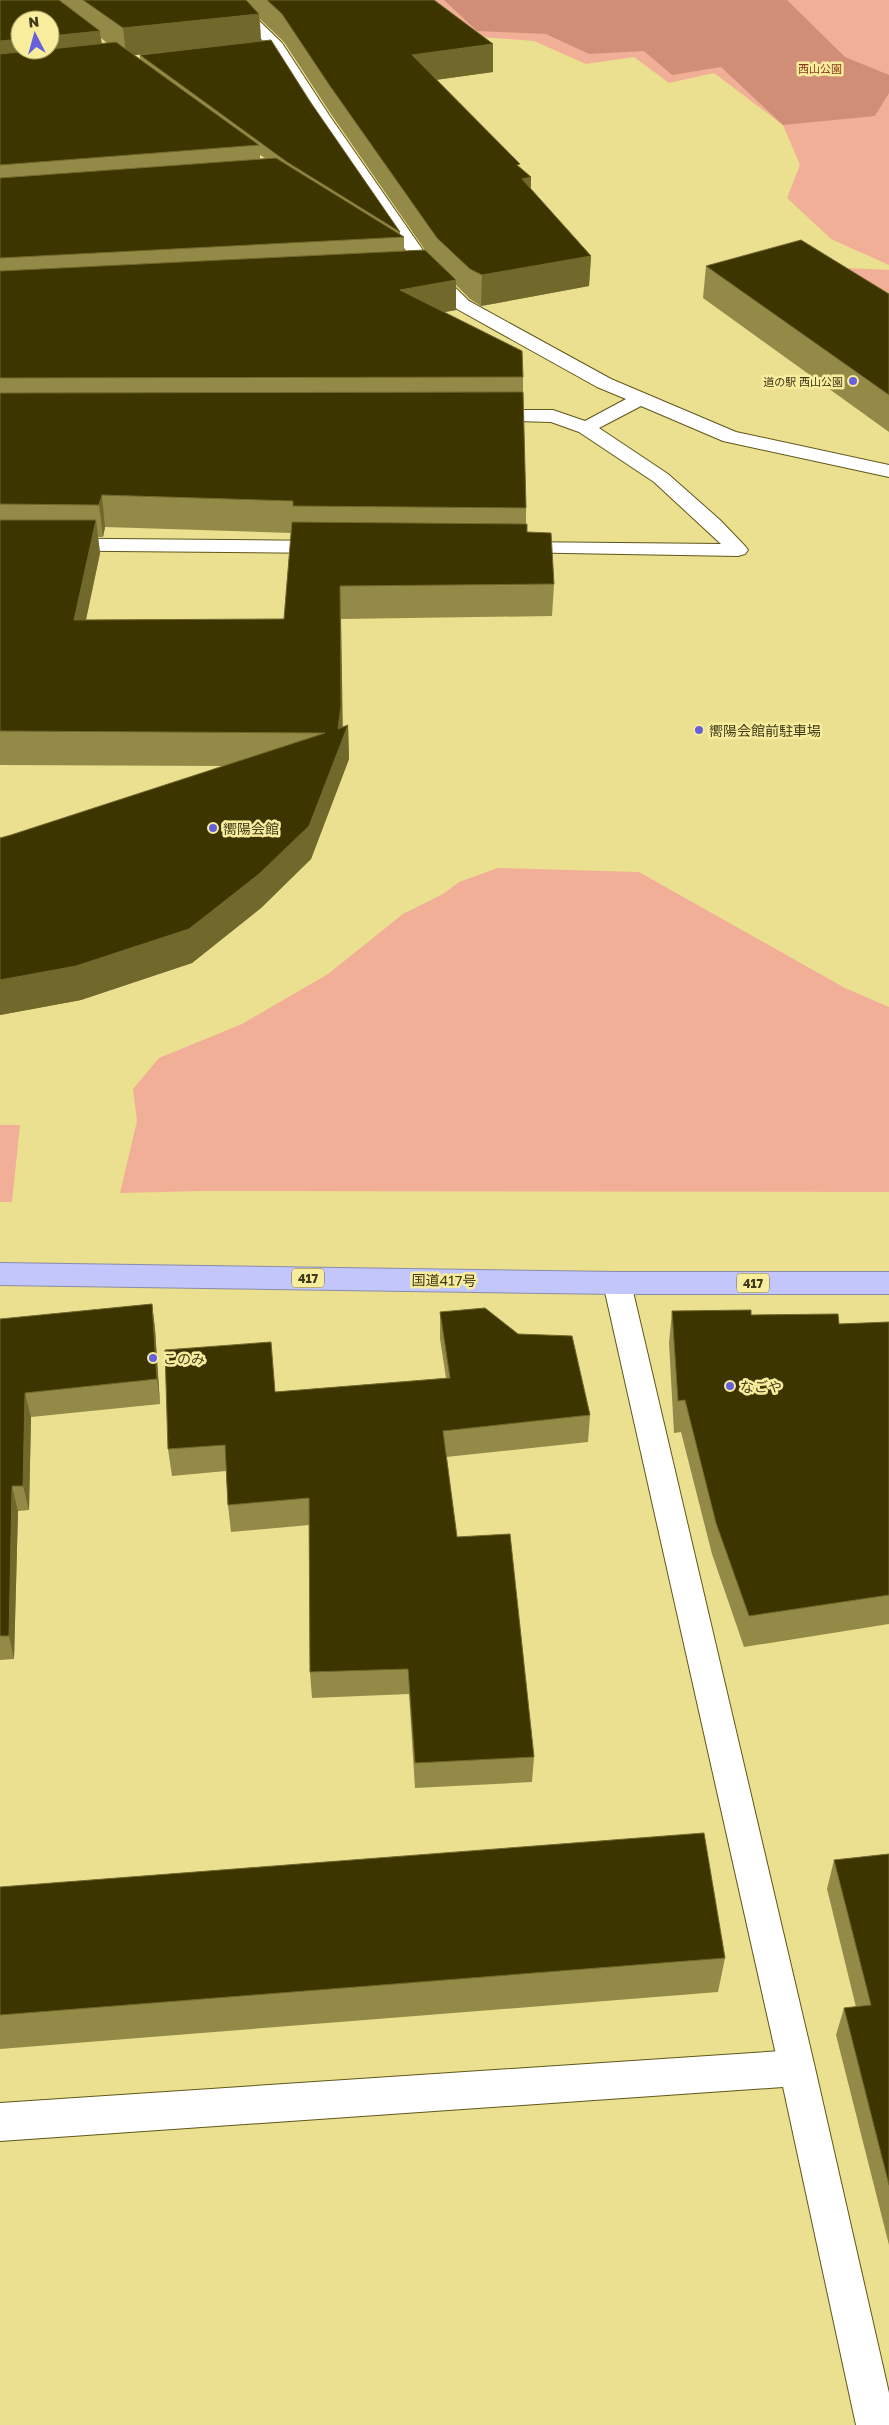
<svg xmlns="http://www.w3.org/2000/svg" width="889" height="2425" font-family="'Golos Text','Noto Sans JP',sans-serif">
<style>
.green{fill:#f2af97}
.forest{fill:#d08e77}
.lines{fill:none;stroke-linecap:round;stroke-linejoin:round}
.service-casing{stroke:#60571b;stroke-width:2}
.minor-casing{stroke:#60571b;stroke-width:2}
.trunk-casing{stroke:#8a8cab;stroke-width:2}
.service{fill:#fff;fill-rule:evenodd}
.minor{fill:#fff;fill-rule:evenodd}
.trunk{fill:#c2c6fa;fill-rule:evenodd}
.wall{fill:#948a48;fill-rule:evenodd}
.shaded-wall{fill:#71682b}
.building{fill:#3d3500;stroke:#71682b}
.poi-dot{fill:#6661da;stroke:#f8ec9d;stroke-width:2}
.labels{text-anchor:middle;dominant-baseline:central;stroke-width:5;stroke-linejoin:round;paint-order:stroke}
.far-park-label{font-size:11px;fill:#893a1a;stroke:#f8ec9d}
.far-poi-label{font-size:11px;fill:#3f3a1a;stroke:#f8ec9d;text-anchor:end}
.shield{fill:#f8ec9d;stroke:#766f41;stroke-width:1}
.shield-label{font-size:12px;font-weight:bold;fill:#3f3a1a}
.poi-label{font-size:14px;fill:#3f3a1a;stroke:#f8ec9d;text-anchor:start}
.street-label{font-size:14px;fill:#3f3a1a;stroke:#f8ec9d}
</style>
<rect width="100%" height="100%" fill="#ebdf90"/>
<path class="green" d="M 423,0 L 889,0 L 889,265 L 831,239 L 787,198 L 800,165 L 783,125 L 714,73 L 669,83 L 634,57 L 586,64 L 534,41 L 468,36 Z
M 799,266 L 889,270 L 889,323 Z
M 498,868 L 639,872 L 845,988 L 889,1007 L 889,1192 L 203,1191 L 120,1193 L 137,1121 L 133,1089 L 159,1058 L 242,1024 L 328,974 L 403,914 L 443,894 L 459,882 Z
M 0,1125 L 20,1125 L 12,1202 L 0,1202 Z"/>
<path class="forest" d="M 444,0 L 787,0 L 845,57 L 889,75 L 889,93 L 875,116 L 783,125 L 721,67 L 672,75 L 644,51 L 589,54 L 546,34 L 477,31 Z"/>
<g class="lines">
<g class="service-casing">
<path id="service" d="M 797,2050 L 810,2055 L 815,2068 L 810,2081 L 797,2086 L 0,2141 L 0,2103 Z"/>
</g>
<g class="minor-casing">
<path id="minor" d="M 223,0 L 238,0 L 282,43 L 329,115 L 436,269 L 469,301 L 611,379 L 736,432 L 889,465 L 889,477 L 723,441 L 641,406 L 599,428 L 668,474 L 720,520 L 745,546 L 748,550 L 745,554 L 738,556 L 508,552 L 505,548 L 508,544 L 515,542 L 721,544 L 654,482 L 579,432 L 551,422 L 479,420 L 477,416 L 479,412 L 486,410 L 553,410 L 585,421 L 626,399 L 597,387 L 457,309 L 424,277 L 313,115 L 271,49 Z
M 0,538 L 327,541 L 334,543 L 337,547 L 334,551 L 327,553 L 0,550 Z
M 617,1272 L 627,1275 L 631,1283 L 815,2068 L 889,2393 L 889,2425 L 856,2425 L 779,2068 L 603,1283 L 607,1275 Z"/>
</g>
<g class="trunk-casing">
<path id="trunk" d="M 0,1263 L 617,1272 L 889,1272 L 889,1294 L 617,1294 L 0,1285 Z"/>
</g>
<use href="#service" class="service"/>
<use href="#minor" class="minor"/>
<use href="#trunk" class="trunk"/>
</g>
<path class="wall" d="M 0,0 L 434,0 L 493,72 L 436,80 L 520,168 L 531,177 L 531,189 L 591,256 L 589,286 L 481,306 L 470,299 L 456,285 L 456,310 L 445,312 L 523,377 L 523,392 L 526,508 L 526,524 L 527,532 L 554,584 L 552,616 L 341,619 L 342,727 L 348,725 L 349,759 L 311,859 L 261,908 L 192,963 L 81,1000 L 0,1015 L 0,838 L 11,835 L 224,766 L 0,765 ZM 260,19 L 284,42 L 331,114 L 425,250 L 404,251 L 404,237 L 400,235 L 400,232 L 311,103 L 261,42 ZM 101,38 L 107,43 L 102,43 ZM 219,46 L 140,55 L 140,60 L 134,55 ZM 260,155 L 265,158 L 260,159 ZM 105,527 L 291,533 L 284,619 L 86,620 L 100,553 L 98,537 L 103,537 Z
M 706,266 L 889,294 L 889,432 L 703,298 Z
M 152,1304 L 155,1329 L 160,1404 L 31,1417 L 29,1510 L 18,1511 L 14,1659 L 0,1660 L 0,1319 Z
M 672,1311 L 751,1315 L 839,1324 L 889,1322 L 889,1624 L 744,1647 L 712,1554 L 681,1432 L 674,1433 L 669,1343 Z
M 440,1312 L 590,1415 L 588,1442 L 446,1457 L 457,1537 L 534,1757 L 532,1782 L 415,1788 L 409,1694 L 312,1698 L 310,1672 L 309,1525 L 231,1532 L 228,1505 L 226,1471 L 172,1476 L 168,1449 L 275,1392 L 446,1378 L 440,1339 Z
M 889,1854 L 889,2245 L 836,2035 L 844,2008 L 856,2007 L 827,1889 L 834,1860 Z
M 0,1887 L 725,1958 L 718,1992 L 0,2049 Z"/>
<path class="shaded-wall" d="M 259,14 L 261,42 L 126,56 L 123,28 Z
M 100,31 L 103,59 L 0,69 L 0,41 L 20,39 L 20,50 L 50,50 L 50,36 Z
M 493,44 L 493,72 L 412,83 L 412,55 Z
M 531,177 L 530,206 L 522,179 Z
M 591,256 L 589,286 L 481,306 L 482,275 Z
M 456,280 L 456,310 L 400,320 L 400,290 Z
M 102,495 L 105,527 L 103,537 L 99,505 Z
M 96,520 L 100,553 L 79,652 L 74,620 Z
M 340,586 L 341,619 L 343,739 L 348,725 L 349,759 L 311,859 L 261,908 L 192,963 L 81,1000 L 0,1015 L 0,980 L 338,729 Z
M 152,1304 L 155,1329 L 160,1404 L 157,1379 Z
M 25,1393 L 31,1417 L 29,1510 L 23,1486 Z
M 12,1486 L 18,1511 L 14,1659 L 9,1636 Z"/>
<path class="building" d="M 0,0 L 59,0 L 100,31 L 50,36 L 50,20 L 20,20 L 20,39 L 0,41 Z
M 83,0 L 246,0 L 259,14 L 123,28 Z
M 267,0 L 434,0 L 493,44 L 412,55 L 520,164 L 517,165 L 531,177 L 522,179 L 591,256 L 482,275 L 470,269 L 437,238 L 330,86 L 282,14 Z
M 271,40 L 311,103 L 400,232 L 287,162 L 140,55 Z
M 116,42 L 259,145 L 0,165 L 0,54 L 38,50 L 50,50 L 50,49 Z
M 276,158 L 404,237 L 0,258 L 0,178 Z
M 801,240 L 889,294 L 889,395 L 706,266 Z
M 425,250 L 456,280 L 400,290 L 522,351 L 523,377 L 0,378 L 0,271 Z
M 523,392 L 526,508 L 293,506 L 293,501 L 102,495 L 99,505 L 0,504 L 0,393 Z
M 0,520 L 96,520 L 74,620 L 284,619 L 292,522 L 527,524 L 527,532 L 551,533 L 554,584 L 340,586 L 341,706 L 338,729 L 348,725 L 309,826 L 259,874 L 189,929 L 76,966 L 0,980 L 0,838 L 11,835 L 325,733 L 0,731 Z
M 152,1304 L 157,1379 L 25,1393 L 23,1486 L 12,1486 L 9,1636 L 0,1636 L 0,1319 Z
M 485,1308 L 518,1334 L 572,1336 L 590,1415 L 443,1431 L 457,1537 L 510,1534 L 534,1757 L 415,1763 L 408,1669 L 310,1672 L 309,1498 L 228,1505 L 225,1445 L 168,1449 L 165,1350 L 271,1342 L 275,1392 L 450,1378 L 440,1312 Z
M 751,1310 L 751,1315 L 838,1314 L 839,1324 L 889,1322 L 889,1595 L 749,1616 L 716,1523 L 685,1400 L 678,1401 L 672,1311 Z
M 704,1833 L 725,1958 L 0,2015 L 0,1887 Z
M 889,1854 L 889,2185 L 844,2008 L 871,2005 L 834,1860 Z"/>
<g class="poi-dot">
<circle cx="853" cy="381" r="5"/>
<circle cx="699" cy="730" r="5"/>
<circle cx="213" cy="828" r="5"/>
<circle cx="153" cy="1358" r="5"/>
<circle cx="730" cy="1386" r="5"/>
</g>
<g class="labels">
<g class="far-park-label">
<text x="820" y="68">西山公園</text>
</g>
<g class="far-poi-label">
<text x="843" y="381">道の駅 西山公園</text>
</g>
<g class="shield">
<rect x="292" y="1268.5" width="32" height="19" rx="4"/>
<rect x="737" y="1273.5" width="32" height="19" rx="4"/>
</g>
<g class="shield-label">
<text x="308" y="1278">417</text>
<text x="753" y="1283">417</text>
</g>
<g class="poi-label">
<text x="709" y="730">嚮陽会館前駐車場</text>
<text x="223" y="828">嚮陽会館</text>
<text x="163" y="1358">このみ</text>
<text x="740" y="1386">なごや</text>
</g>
<g class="street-label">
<text transform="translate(444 1280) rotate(1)">国道417号</text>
</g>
</g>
<g transform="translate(35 35) rotate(354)"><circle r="24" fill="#f8ec9d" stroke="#aea569"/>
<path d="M0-4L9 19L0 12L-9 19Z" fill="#6661da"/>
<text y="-8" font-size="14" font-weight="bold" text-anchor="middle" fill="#3f3a1a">N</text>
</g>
</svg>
